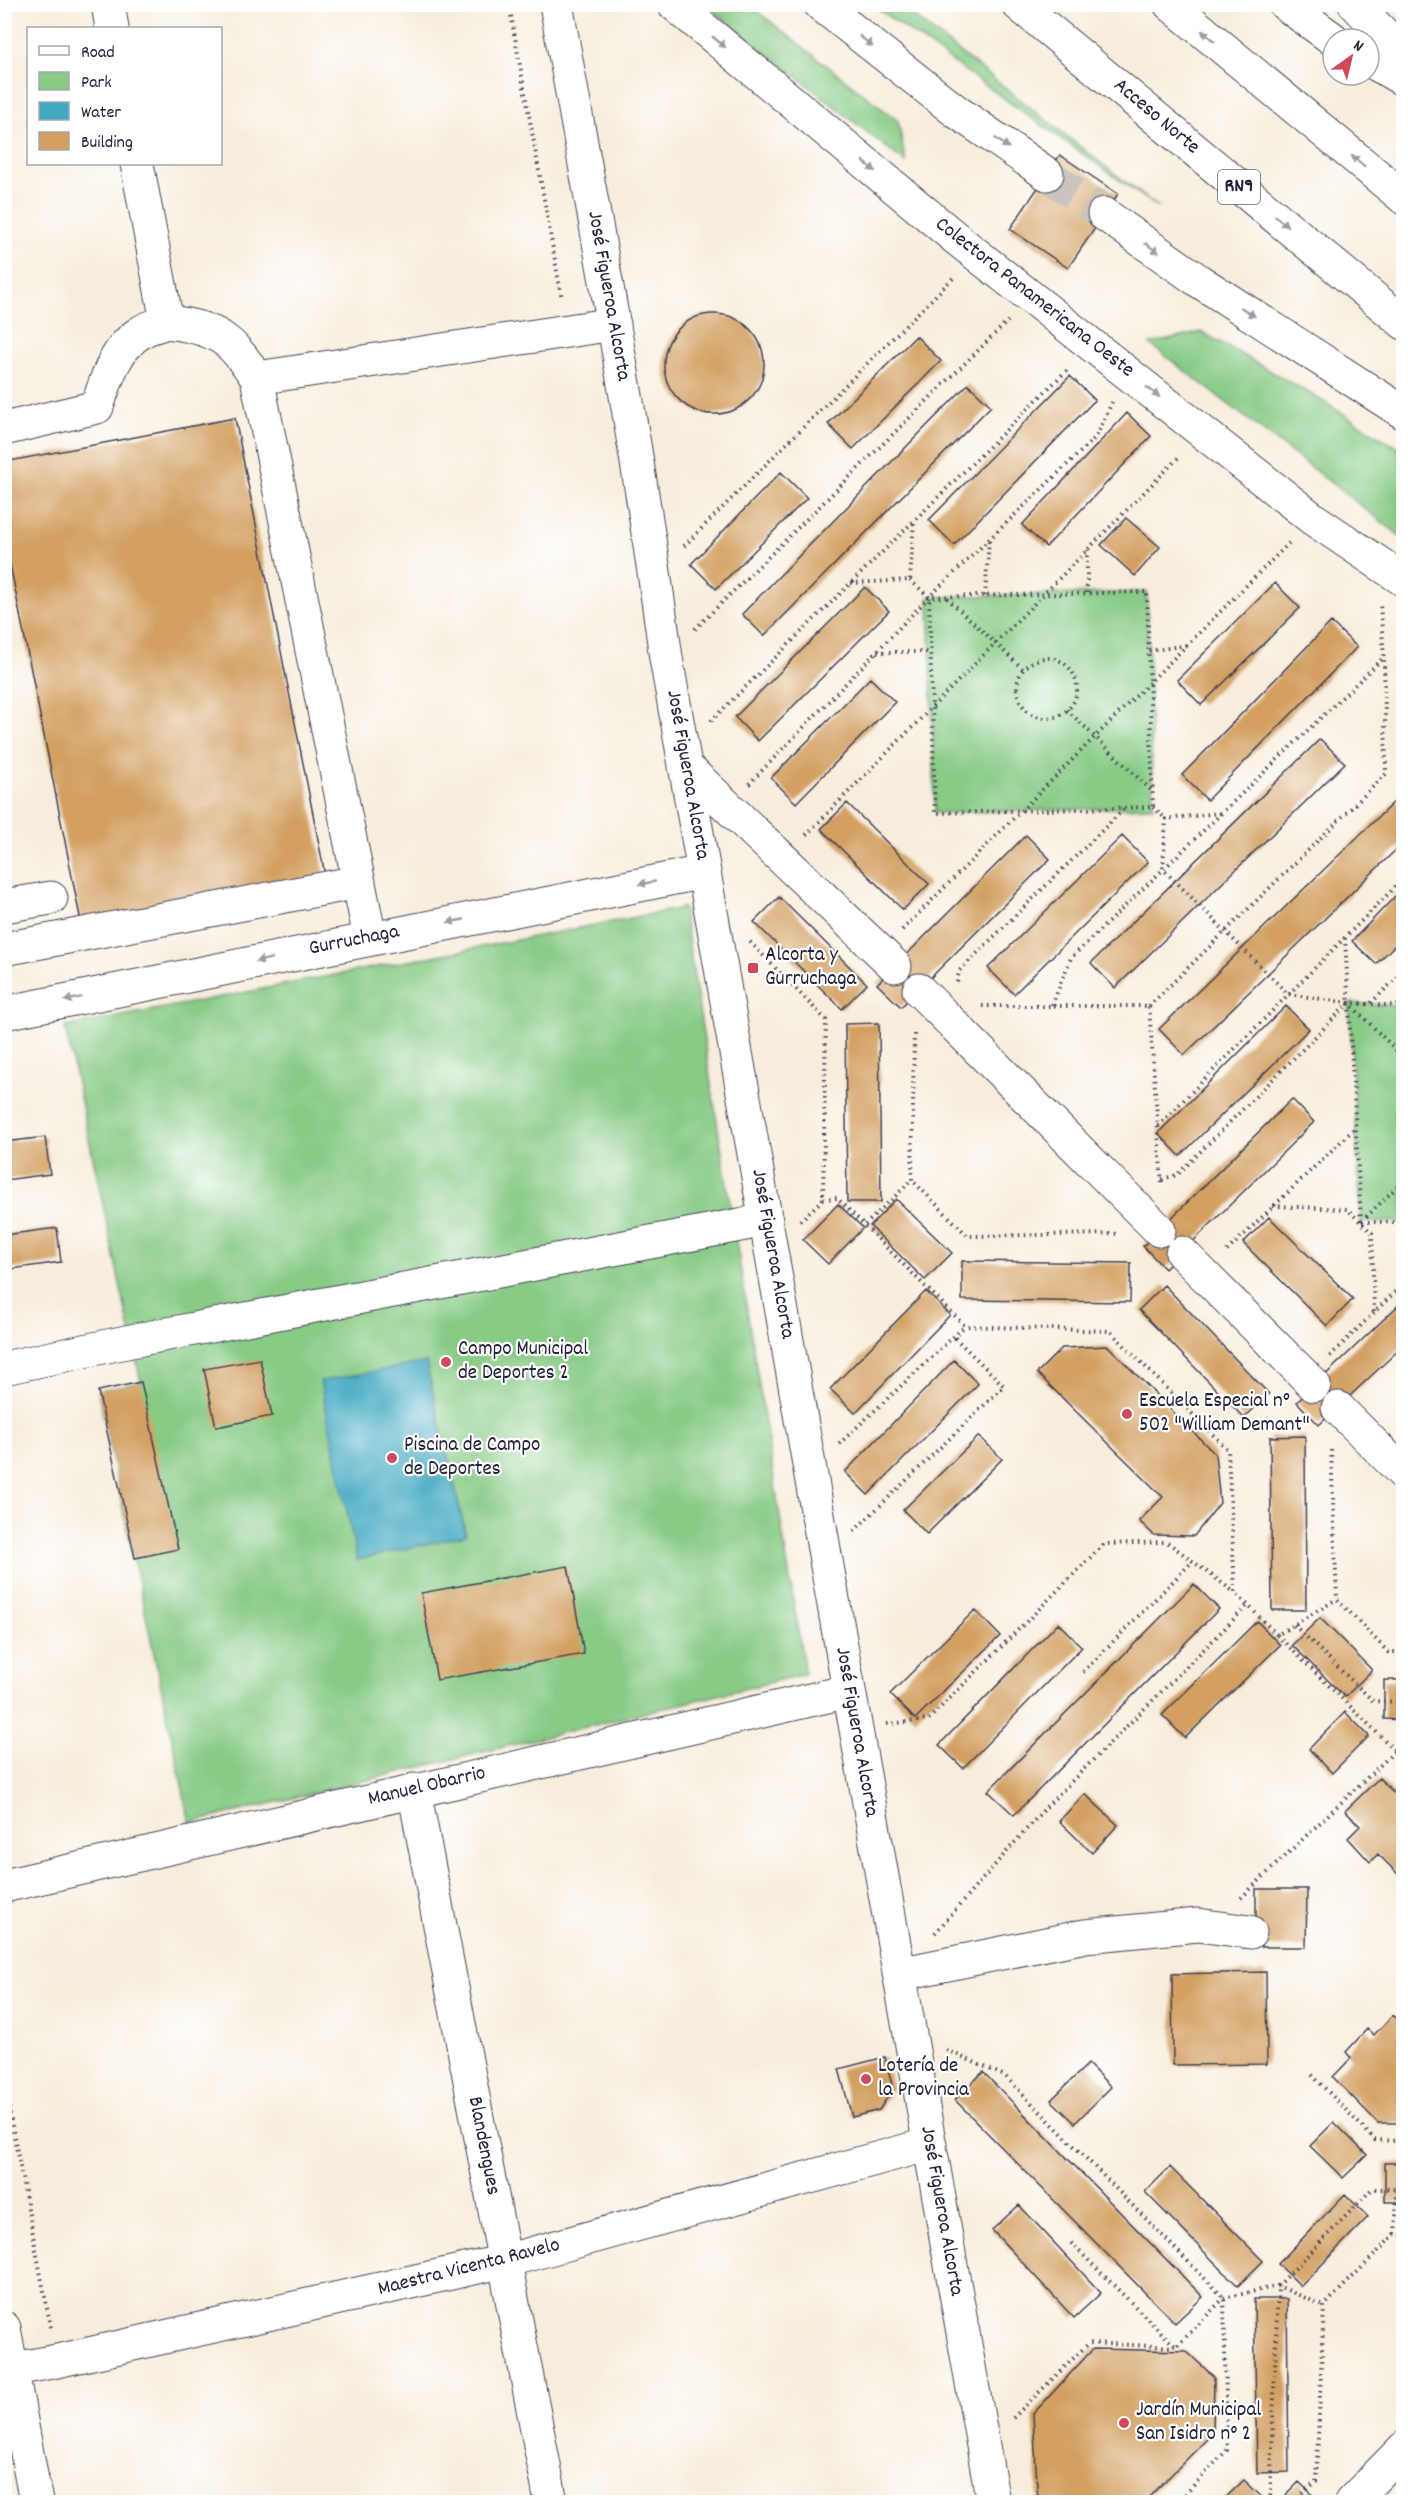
<svg xmlns="http://www.w3.org/2000/svg" width="1408" height="2507" font-family="Dekko,sans-serif">
<style>
.green{fill:#87cb85;stroke:#547660;stroke-width:1.5}
.water{fill:#40a8c1;stroke:#31657e;stroke-width:1.5}
.building{fill:#d3a062}
.lines{fill:none;stroke-linecap:round;stroke-linejoin:round}
.minor-tunnel{stroke:#ccc4bc;stroke-width:33;stroke-dasharray:33 16;stroke-linecap:butt}
.minor-casing{stroke:#424053;stroke-width:35}
.highway-casing{stroke:#424053;stroke-width:35}
.path{stroke:#424053;stroke-width:4;stroke-dasharray:1.5 4.5;stroke-linecap:butt}
.minor{stroke:#fff;stroke-width:33}
.highway{stroke:#fff;stroke-width:33}
.oneway{fill:#9c9ca7}
.poi-dot{fill:#d1495b;stroke:#fff;stroke-width:2}
.labels{text-anchor:middle;dominant-baseline:central;stroke-width:4.5;stroke-linejoin:round;paint-order:stroke}
.shield{fill:#fff;stroke:#646476;stroke-width:1.5}
.shield-label{font-size:20px;font-weight:bold;fill:#22223b}
.street-label{font-size:21px;fill:#22223b;stroke:#fff}
.poi-label{font-size:21px;fill:#22223b;stroke:#fff;text-anchor:start}
</style>
<rect width="100%" height="100%" fill="#fff"/>
<filter id="ink" filterUnits="userSpaceOnUse"><feTurbulence type="fractalNoise" baseFrequency=".0167" numOctaves="2"/><feDisplacementMap in="SourceGraphic" scale="12" xChannelSelector="R" yChannelSelector="G"/><feConvolveMatrix kernelMatrix="1 2 1 2 8 2 1 2 1" color-interpolation-filters="sRGB"/></filter>
<filter id="wash" filterUnits="userSpaceOnUse"><feTurbulence type="fractalNoise" baseFrequency=".008" numOctaves="4" result="noise"/><feDisplacementMap in="SourceGraphic" scale="24" xChannelSelector="R" yChannelSelector="G"/><feGaussianBlur stdDeviation="1.35" result="paint"/><feColorMatrix in="noise" values="0 0 0 0 0 0 0 0 0 0 0 0 0 0 0 0 0 1.4 0 .05"/><feComposite in="paint" operator="in"/></filter>
<g filter="url(#wash)">
<rect width="100%" height="100%" fill="#f7eddc"/>
<path class="green" d="M 706,5 L 749,5 L 898,121 L 906,163 Z
M 872,5 L 899,5 L 1159,208 Z
M 1202,332 L 1316,397 L 1403,451 L 1403,538 L 1150,344 Z
M 1147,592 L 1153,807 L 935,813 L 929,597 Z
M 683,908 L 805,1674 L 190,1823 L 98,1391 L 141,1382 L 65,1027 Z
M 1349,1003 L 1403,1006 L 1403,1222 L 1361,1222 Z"/>
<path class="water" d="M 426,1362 L 466,1535 L 357,1560 L 320,1381 Z"/>
<g id="blocks">
<path class="building" d="M 1060,155 L 1118,194 L 1068,268 L 1010,229 Z
M664 364a50 50 0 1 1 100 0a50 50 0 1 1-100 0Z
M 916,336 L 941,361 L 853,449 L 828,424 Z
M 1070,376 L 1095,400 L 954,545 L 929,520 Z
M 968,384 L 991,406 L 764,636 L 742,614 Z
M 1127,413 L 1151,436 L 1046,547 L 1022,525 Z
M 235,418 L 325,875 L 81,922 L 4,534 L 4,462 Z
M 781,472 L 807,498 L 716,589 L 691,564 Z
M 1126,518 L 1160,547 L 1135,576 L 1101,545 Z
M 1275,583 L 1300,608 L 1201,705 L 1177,680 Z
M 865,587 L 889,611 L 758,741 L 735,717 Z
M 1331,622 L 1357,647 L 1207,800 L 1182,775 Z
M 870,678 L 895,702 L 796,803 L 771,778 Z
M 1320,739 L 1345,763 L 1115,988 L 1091,963 Z
M 1396,800 L 1404,809 L 1404,842 L 1184,1055 L 1159,1029 Z
M 847,803 L 929,884 L 903,910 L 821,829 Z
M 1026,835 L 1050,859 L 901,1007 L 877,984 Z
M 1122,836 L 1148,862 L 1014,994 L 988,968 Z
M 1404,887 L 1404,936 L 1376,964 L 1352,941 Z
M 779,897 L 867,984 L 842,1009 L 754,922 Z
M 1286,1006 L 1309,1029 L 1180,1156 L 1158,1133 Z
M 879,1023 L 881,1202 L 847,1202 L 845,1024 Z
M 1292,1099 L 1314,1122 L 1165,1269 L 1143,1246 Z
M 45,1137 L 50,1174 L 5,1180 L 5,1142 Z
M 896,1199 L 952,1253 L 925,1280 L 870,1226 Z
M 838,1204 L 863,1228 L 828,1264 L 803,1240 Z
M 1269,1217 L 1353,1299 L 1327,1326 L 1243,1243 Z
M 57,1228 L 61,1262 L 4,1270 L 4,1235 Z
M 962,1261 L 1131,1263 L 1130,1302 L 962,1300 Z
M 1164,1285 L 1269,1394 L 1244,1418 L 1139,1310 Z
M 926,1291 L 950,1315 L 855,1413 L 830,1389 Z
M 1404,1300 L 1404,1345 L 1319,1425 L 1297,1402 Z
M 1108,1346 L 1215,1454 L 1220,1503 L 1194,1536 L 1154,1535 L 1139,1521 L 1163,1497 L 1037,1373 L 1062,1348 Z
M 260,1359 L 272,1416 L 216,1427 L 204,1369 Z
M 954,1360 L 978,1384 L 868,1495 L 845,1472 Z
M 141,1382 L 178,1549 L 135,1558 L 98,1391 Z
M 979,1436 L 1002,1459 L 927,1534 L 903,1510 Z
M 1305,1436 L 1306,1610 L 1272,1610 L 1270,1437 Z
M 568,1566 L 584,1654 L 437,1680 L 421,1593 Z
M 1194,1584 L 1219,1609 L 1014,1815 L 988,1791 Z
M 975,1610 L 1000,1636 L 915,1719 L 890,1694 Z
M 1320,1618 L 1372,1670 L 1345,1697 L 1292,1645 Z
M 1257,1621 L 1280,1645 L 1185,1738 L 1162,1715 Z
M 1058,1623 L 1082,1647 L 963,1768 L 939,1745 Z
M 1384,1680 L 1404,1680 L 1404,1720 L 1384,1719 Z
M 1345,1712 L 1369,1736 L 1332,1773 L 1309,1749 Z
M 1379,1778 L 1394,1793 L 1401,1786 L 1404,1788 L 1404,1875 L 1401,1877 L 1378,1854 L 1370,1862 L 1348,1838 L 1360,1826 L 1345,1811 Z
M 1085,1794 L 1118,1825 L 1092,1853 L 1059,1821 Z
M 1256,1889 L 1307,1889 L 1306,1947 L 1261,1947 L 1261,1929 L 1256,1929 Z
M 1266,1972 L 1267,2064 L 1173,2065 L 1172,1974 Z
M 1393,2015 L 1400,2022 L 1404,2019 L 1404,2123 L 1378,2123 L 1333,2077 L 1351,2058 L 1346,2052 L 1367,2029 L 1374,2035 Z
M 885,2057 L 893,2089 L 879,2110 L 852,2117 L 839,2069 Z
M 1088,2064 L 1111,2087 L 1075,2123 L 1051,2100 Z
M 983,2072 L 1203,2297 L 1175,2323 L 955,2100 Z
M 1334,2122 L 1367,2155 L 1343,2178 L 1310,2146 Z
M 1385,2163 L 1404,2163 L 1404,2202 L 1385,2202 Z
M 1170,2167 L 1263,2261 L 1238,2286 L 1145,2192 Z
M 1345,2194 L 1368,2217 L 1301,2286 L 1278,2264 Z
M 1019,2205 L 1101,2293 L 1074,2318 L 992,2230 Z
M 1254,2299 L 1287,2299 L 1289,2472 L 1257,2473 Z
M 1093,2349 L 1186,2351 L 1214,2377 L 1213,2433 L 1144,2502 L 1038,2502 L 1033,2414 Z
M 1244,2480 L 1267,2502 L 1221,2502 Z
M 1299,2482 L 1320,2502 L 1279,2502 Z"/>
</g>
</g>
<g filter="url(#ink)">
<use href="#blocks" fill-opacity="0" stroke="#424053" stroke-width="1.5"/>
<g class="lines">
<path class="minor-tunnel" d="M 1047,174 L 1104,214"/>
<g class="minor-casing">
<path id="minor" d="M 108,4 L 112,28
M 556,4 C 595,222 637,439 666,658 L 993,2502
M 674,4 L 958,240 L 1313,519 L 1404,580
M 820,4 L 957,112 L 1047,174
M 1285,4 L 1333,39
M 1369,60 L 1404,80
M 1104,214 L 1199,281 L 1404,413
M 167,322 C 217,328 230,338 257,378 L 614,324
M 257,378 L 370,938
M 4,429 L 97,407 C 106,380 115,348 141,332 C 148,327 159,325 167,322 L 137,164
M 685,766 L 895,966
M 4,906 L 51,898
M 4,949 L 359,882
M 919,990 L 1159,1230
M 4,1013 L 704,872
M 1182,1253 L 1314,1385
M 4,1368 L 131,1341 L 766,1220
M 1338,1408 L 1404,1474
M 414,1790 L 551,2502
M 4,1886 L 849,1691
M 899,1974 L 1085,1936 L 1198,1925 L 1250,1932
M 4,2328 L 36,2502
M 4,2371 L 57,2361 L 505,2261 L 930,2144
M 1351,2502 L 1404,2448"/>
</g>
<g class="highway-casing">
<path id="highway" d="M 1018,4 L 1404,323
M 1170,4 L 1404,198
M 1355,4 L 1404,55"/>
</g>
<path class="path" d="M 509,4 L 562,299
M 684,546 L 953,278
M 910,580 L 929,597 L 1147,592 L 1153,807 L 935,813 L 929,597
M 851,583 L 910,580 L 914,521
M 1087,593 L 1087,550
M 985,596 L 989,540
M 947,598 L 1023,669
M 695,629 L 1008,321
M 1149,651 L 1187,645
M 877,652 L 931,652
M1017 688a30 30 0 1 1 60 0a30 30 0 1 1-60 0Z
M 1067,710 L 1153,792
M 711,721 L 1068,369
M 749,784 L 929,597 L 1096,437 L 1112,402
M 1153,807 L 1166,819
M 1220,813 L 1166,819 L 1163,869 L 1288,994 L 1349,1003 L 1404,1006
M 806,835 L 1180,456
M 902,930 L 1289,543
M 1345,938 L 1361,1222
M 750,942 L 826,1020 L 823,1199 L 800,1221
M 957,982 L 959,971 L 1125,808
M 1371,1003 L 1404,971
M 1052,1005 L 1071,958 L 1384,657 L 1380,603
M 982,1006 L 1149,1006 L 1162,1185
M 1149,1006 L 1386,774 L 1384,657
M 914,1034 L 912,1180 L 968,1236 L 1116,1234
M 1158,1126 L 1404,878
M 1162,1179 L 1177,1175 L 1349,1003 L 1404,1058
M 823,1199 L 837,1198 L 965,1326 L 1110,1331 L 1228,1450 L 1235,1592 L 1277,1635 L 1337,1599
M 1273,1206 L 1347,1209 L 1372,1233 L 1374,1312
M 1362,1221 L 1404,1180
M 1362,1222 L 1404,1222
M 865,1225 L 912,1180
M 1227,1251 L 1356,1127
M 1330,1356 L 1404,1283
M 839,1444 L 965,1326
M 1331,1450 L 1337,1599 L 1388,1652 L 1404,1652
M 854,1531 L 1004,1386 L 954,1337
M 1294,1625 L 1373,1701 L 1404,1702
M 1277,1635 L 1404,1759
M 1083,1672 L 1193,1561
M 887,1724 L 928,1720 L 1104,1544 L 1167,1542 L 1234,1592
M 1241,1898 L 1395,1751
M 935,1933 L 1048,1805 L 1248,1605
M 946,2050 L 1005,2076 L 1224,2298 L 1227,2450 L 1178,2502
M 1312,2075 L 1375,2140 L 1404,2141
M 4,2084 L 51,2328
M 1395,2234 L 1400,2140
M 1071,2243 L 1176,2347 L 1224,2298 L 1278,2286 L 1324,2306
M 1013,2418 L 1089,2343 L 1175,2347
M 1270,2502 L 1278,2286 L 1372,2189 L 1404,2189
M 1294,2502 L 1316,2481 L 1324,2306 L 1395,2234 L 1404,2235"/>
<use href="#minor" class="minor"/>
<use href="#highway" class="highway"/>
</g>
<defs><path id="oneway-solid" d="M-6-.8H1V-3.2L6.5 0L1 3.2V.8H-6Z" transform="scale(1.5)"/></defs>
<g class="oneway">
<use href="#oneway-solid" transform="translate(1208 36) rotate(-140)"/>
<use href="#oneway-solid" transform="translate(866 41) rotate(38)"/>
<use href="#oneway-solid" transform="translate(719 42) rotate(40)"/>
<use href="#oneway-solid" transform="translate(1002 143) rotate(35)"/>
<use href="#oneway-solid" transform="translate(1358 161) rotate(-140)"/>
<use href="#oneway-solid" transform="translate(869 166) rotate(40)"/>
<use href="#oneway-solid" transform="translate(1281 221) rotate(40)"/>
<use href="#oneway-solid" transform="translate(1152 248) rotate(35)"/>
<use href="#oneway-solid" transform="translate(1248 312) rotate(33)"/>
<use href="#oneway-solid" transform="translate(1153 392) rotate(38)"/>
<use href="#oneway-solid" transform="translate(647 883) rotate(169)"/>
<use href="#oneway-solid" transform="translate(456 921) rotate(169)"/>
<use href="#oneway-solid" transform="translate(264 960) rotate(168)"/>
<use href="#oneway-solid" transform="translate(73 999) rotate(168)"/>
</g>
</g>
<g class="poi-dot">
<rect x="747" y="962" width="12" height="12" rx="3"/>
<circle cx="446" cy="1362" r="6"/>
<circle cx="1127" cy="1414" r="6"/>
<circle cx="392" cy="1458" r="6"/>
<circle cx="866" cy="2079" r="6"/>
<circle cx="1124" cy="2423" r="6"/>
</g>
<g class="labels">
<rect class="shield" x="1218" y="170" width="42" height="34" rx="4.5"/>
<g class="shield-label">
<text x="1239" y="187">RN9</text>
</g>
<g class="street-label">
<text transform="translate(1156 117) rotate(40)">Acceso Norte</text>
<text transform="translate(608 296) rotate(80)">José Figueroa Alcorta</text>
<text transform="translate(1034 298) rotate(38)">Colectora Panamericana Oeste</text>
<text transform="translate(687 775) rotate(80)">José Figueroa Alcorta</text>
<text transform="translate(354 941) rotate(-11)">Gurruchaga</text>
<text transform="translate(772 1254) rotate(80)">José Figueroa Alcorta</text>
<text transform="translate(856 1732) rotate(80)">José Figueroa Alcorta</text>
<text transform="translate(427 1787) rotate(-13)">Manuel Obarrio</text>
<text transform="translate(483 2146) rotate(79)">Blandengues</text>
<text transform="translate(941 2211) rotate(80)">José Figueroa Alcorta</text>
<text transform="translate(469 2268) rotate(-14)">Maestra Vicenta Ravelo</text>
</g>
<g class="poi-label">
<text x="765" y="956">Alcorta y<tspan x="765" dy="24">Gurruchaga</tspan></text>
<text x="458" y="1350">Campo Municipal<tspan x="458" dy="24">de Deportes 2</tspan></text>
<text x="1139" y="1402">Escuela Especial n°<tspan x="1139" dy="24">502 "William Demant"</tspan></text>
<text x="404" y="1446">Piscina de Campo<tspan x="404" dy="24">de Deportes</tspan></text>
<text x="878" y="2067">Lotería de<tspan x="878" dy="24">la Provincia</tspan></text>
<text x="1136" y="2411">Jardín Municipal<tspan x="1136" dy="24">San Isidro n° 2</tspan></text>
</g>
</g>
<rect width="1408" height="2507" fill="none" stroke="#fff" stroke-width="24"/>
<rect x="27" y="27" width="195" height="138" fill="#ffffff" stroke="#a7a7b1" stroke-width="1.5"/>
<rect x="39" y="46" width="30" height="9" fill="#ffffff" stroke="#a7a7b1" stroke-width="1.5"/>
<text x="81" y="57" font-size="18" fill="#22223b">Road</text>
<rect x="39" y="72" width="30" height="18" fill="#87cb85" stroke="#a7a7b1" stroke-width="1.5"/>
<text x="81" y="87" font-size="18" fill="#22223b">Park</text>
<rect x="39" y="102" width="30" height="18" fill="#40a8c1" stroke="#a7a7b1" stroke-width="1.5"/>
<text x="81" y="117" font-size="18" fill="#22223b">Water</text>
<rect x="39" y="132" width="30" height="18" fill="#d3a062" stroke="#a7a7b1" stroke-width="1.5"/>
<text x="81" y="147" font-size="18" fill="#22223b">Building</text>
<g transform="translate(1351 57) rotate(34)"><circle r="28" fill="#ffffff" stroke="#a7a7b1" stroke-width="1.5"/>
<path d="M0-4.5L10 22L0 15L-10 22Z" fill="#d1495b"/>
<text y="-9" font-size="16" font-weight="bold" text-anchor="middle" fill="#22223b">N</text>
</g>
</svg>
